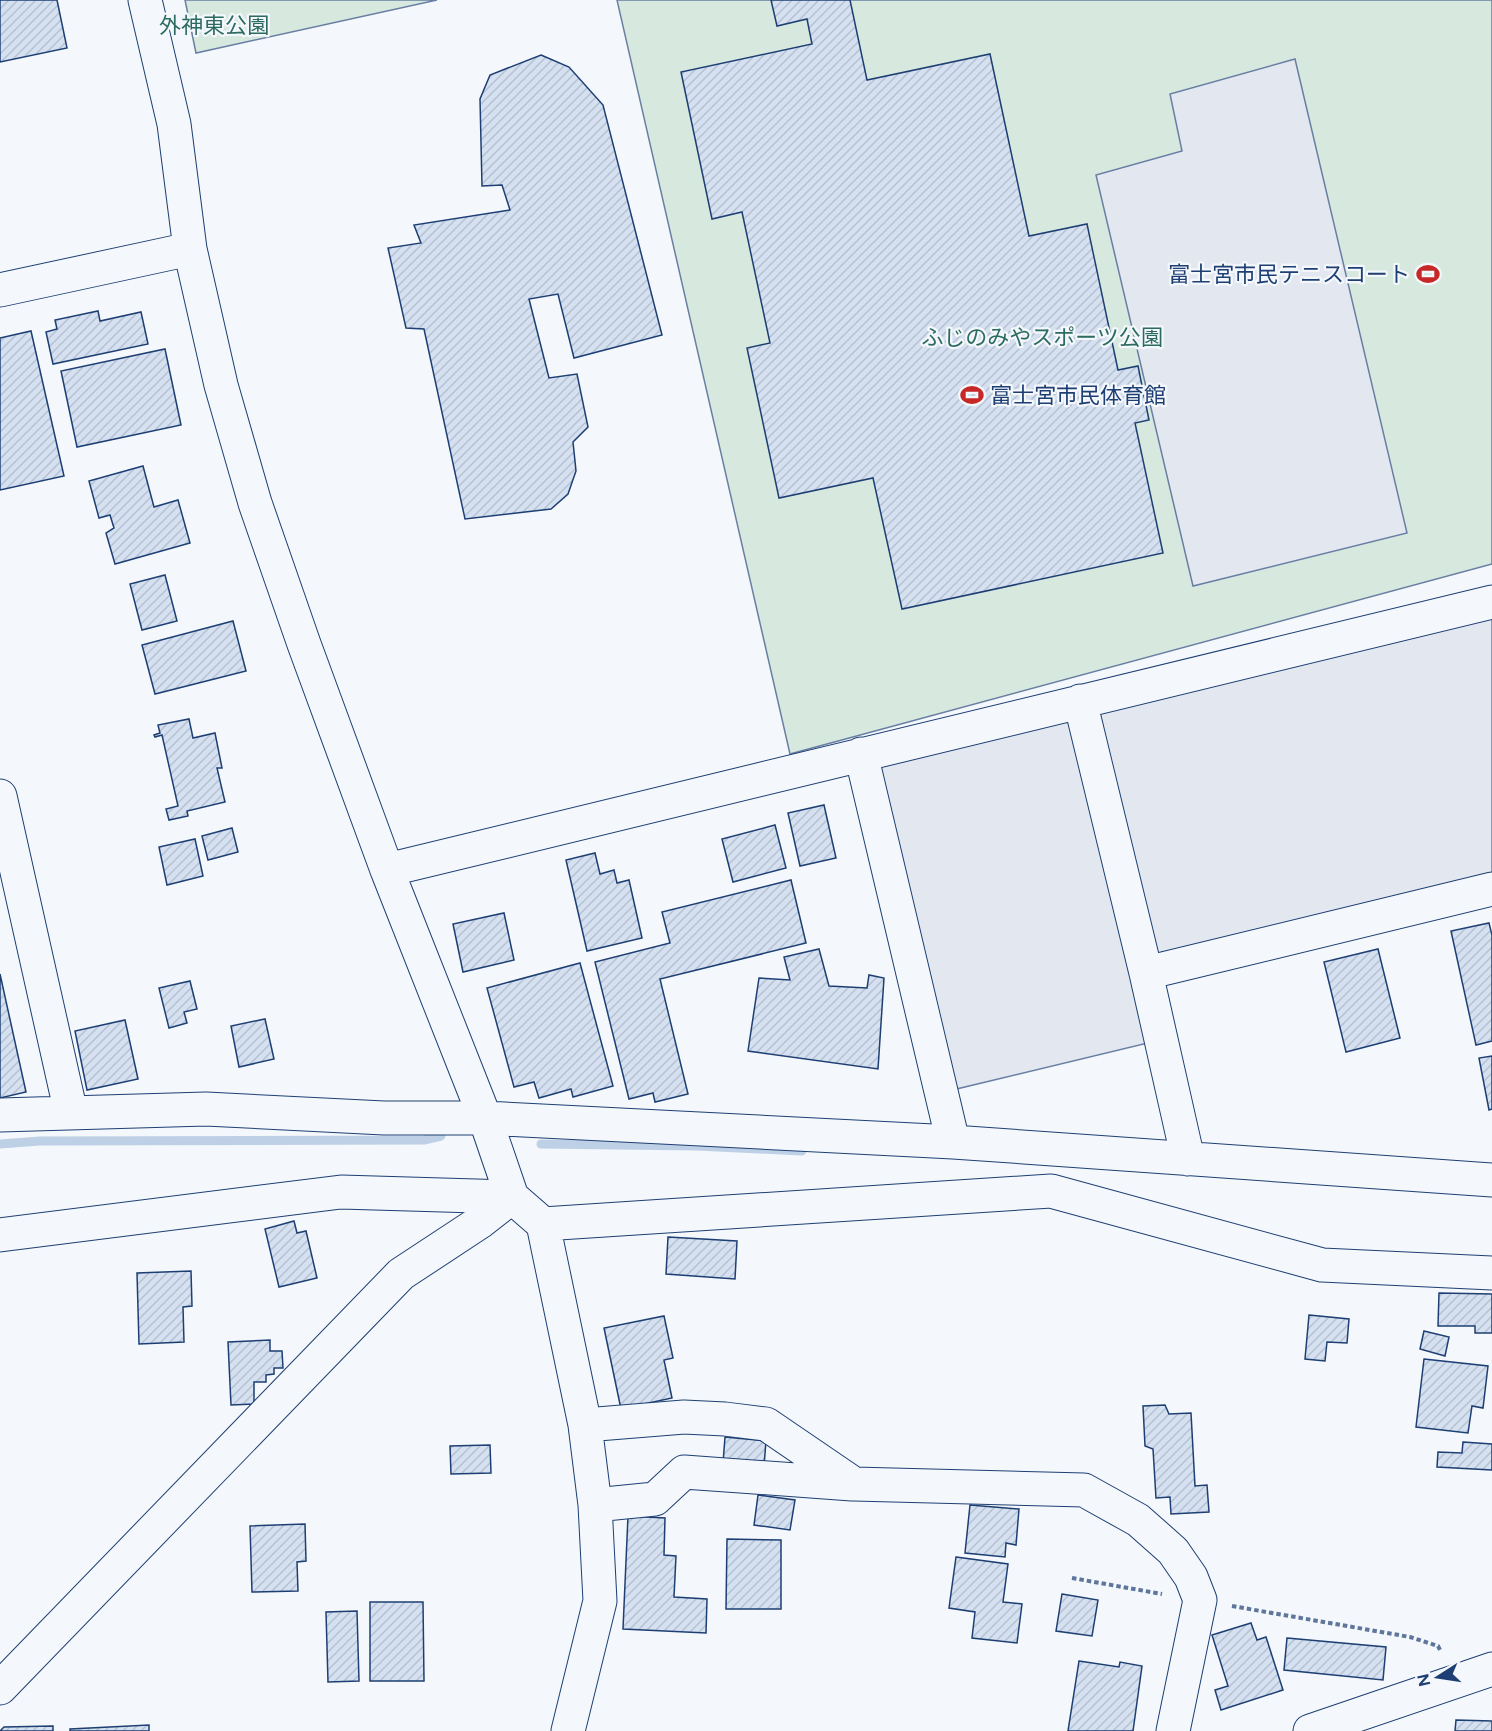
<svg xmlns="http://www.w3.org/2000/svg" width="1492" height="1731" font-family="Figtree,'Noto Sans JP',sans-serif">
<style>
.green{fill:#d7e8df;stroke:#687fa3;stroke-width:1.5}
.parking{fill:#e3e8f0;stroke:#687fa3;stroke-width:1.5}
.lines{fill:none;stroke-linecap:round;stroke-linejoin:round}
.stream{stroke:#bed0e5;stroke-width:9}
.building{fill:url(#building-hatch);stroke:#1d3f73;stroke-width:1.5}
.minor-casing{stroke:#1d3f73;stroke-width:35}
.major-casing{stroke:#1d3f73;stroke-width:35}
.path{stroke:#5e769c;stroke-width:4;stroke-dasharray:4.5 3;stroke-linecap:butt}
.minor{stroke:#f4f7fb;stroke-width:33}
.major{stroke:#f4f7fb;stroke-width:33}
.labels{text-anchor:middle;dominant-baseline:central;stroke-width:4.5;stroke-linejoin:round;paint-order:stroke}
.park-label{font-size:22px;fill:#2c6c60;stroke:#f4f7fb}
.poi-label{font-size:22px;fill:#1d3f73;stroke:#f4f7fb;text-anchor:end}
</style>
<defs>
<pattern id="building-hatch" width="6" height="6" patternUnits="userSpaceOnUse" patternTransform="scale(1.5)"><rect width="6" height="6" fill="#d5e0f0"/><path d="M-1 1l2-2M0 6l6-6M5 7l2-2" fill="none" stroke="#b6c1d1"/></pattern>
</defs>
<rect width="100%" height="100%" fill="#f4f7fb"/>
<path class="green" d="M 185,0 L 437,0 L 196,53 Z
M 617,0 L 1492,0 L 1492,564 L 790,754 Z"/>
<path class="parking" d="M 1295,59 L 1407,533 L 1193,586 L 1096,175 L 1182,151 L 1170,94 Z
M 1492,610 L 1492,881 L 1153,964 L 1090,708 Z
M 1074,712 L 1152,1042 L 948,1091 L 871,763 Z"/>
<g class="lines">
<path class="stream" d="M 0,1144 L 40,1141 L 424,1140 L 441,1136
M 541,1144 L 697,1146 L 802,1151"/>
</g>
<path class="building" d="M 0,0 L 57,0 L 67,48 L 0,62 Z
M 771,0 L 850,0 L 867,80 L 990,54 L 1029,236 L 1087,224 L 1118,370 L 1138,366 L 1149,420 L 1135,423 L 1163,553 L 902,609 L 873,478 L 779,498 L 747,348 L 770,343 L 742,212 L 712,219 L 681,72 L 812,44 L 807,19 L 777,26 Z
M 541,55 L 569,67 L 603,105 L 662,335 L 574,358 L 558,294 L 529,299 L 549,378 L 577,374 L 588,427 L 573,442 L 576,471 L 568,494 L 551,509 L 465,519 L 424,329 L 406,328 L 388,248 L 421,243 L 414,225 L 510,210 L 502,185 L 482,186 L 480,99 L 490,75 Z
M 98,311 L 100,321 L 141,312 L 148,344 L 53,364 L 46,332 L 57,329 L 55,320 Z
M 31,331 L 64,476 L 0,490 L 0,338 Z
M 165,349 L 181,425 L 77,447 L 61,371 Z
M 143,466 L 154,507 L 178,500 L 190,543 L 115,564 L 106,533 L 114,528 L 110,515 L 99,518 L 89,481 Z
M 165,575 L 177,621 L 142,630 L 130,584 Z
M 233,621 L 246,671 L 155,694 L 142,645 Z
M 189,719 L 193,738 L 215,733 L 222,768 L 217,768 L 225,802 L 187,811 L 188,816 L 169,820 L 166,809 L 178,806 L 162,735 L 155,737 L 154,735 L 160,733 L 158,725 Z
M 824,805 L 836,858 L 800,866 L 788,813 Z
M 775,825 L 786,868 L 733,882 L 722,839 Z
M 232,828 L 238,852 L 208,860 L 202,836 Z
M 195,839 L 203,876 L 167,885 L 159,847 Z
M 595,853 L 600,874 L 614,870 L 617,883 L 629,880 L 642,938 L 587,951 L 566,860 Z
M 791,880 L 806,943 L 660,979 L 688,1094 L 655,1102 L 653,1093 L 629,1099 L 595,962 L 670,943 L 662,912 Z
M 504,913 L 514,960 L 463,972 L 453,924 Z
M 1489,923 L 1492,935 L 1492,1041 L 1476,1045 L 1451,931 Z
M 819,949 L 829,986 L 867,988 L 869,975 L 884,978 L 878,1069 L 748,1051 L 759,978 L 790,980 L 784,957 Z
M 1378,949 L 1400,1038 L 1346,1052 L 1324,962 Z
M 580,963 L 613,1086 L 573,1097 L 571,1089 L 539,1098 L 534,1082 L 514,1087 L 487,988 Z
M 0,974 L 26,1092 L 0,1098 Z
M 190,981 L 197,1009 L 184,1012 L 187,1023 L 169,1028 L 159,988 Z
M 265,1019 L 274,1059 L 239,1067 L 231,1026 Z
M 125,1020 L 138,1079 L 87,1090 L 75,1031 Z
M 1492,1056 L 1492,1109 L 1489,1110 L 1479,1058 Z
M 294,1221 L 297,1233 L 306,1231 L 317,1278 L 279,1287 L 265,1229 Z
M 668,1237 L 737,1241 L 735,1279 L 666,1274 Z
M 191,1271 L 192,1306 L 183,1307 L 184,1342 L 139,1344 L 137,1273 Z
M 1439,1293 L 1492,1294 L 1492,1333 L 1475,1333 L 1475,1326 L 1438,1326 Z
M 1309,1315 L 1349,1319 L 1347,1343 L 1327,1342 L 1325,1361 L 1305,1359 Z
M 664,1316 L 673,1358 L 664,1360 L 672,1398 L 621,1409 L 604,1328 Z
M 1424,1331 L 1449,1337 L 1445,1356 L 1420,1349 Z
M 270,1340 L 270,1351 L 282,1351 L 283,1368 L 274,1368 L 274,1374 L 266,1375 L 266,1382 L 254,1382 L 254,1404 L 231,1405 L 228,1342 Z
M 1424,1359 L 1488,1366 L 1483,1408 L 1472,1406 L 1468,1433 L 1416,1427 Z
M 1165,1405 L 1169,1414 L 1191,1413 L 1195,1486 L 1207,1485 L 1209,1512 L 1171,1514 L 1170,1497 L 1156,1498 L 1153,1449 L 1145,1446 L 1143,1406 Z
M 725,1437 L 766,1441 L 764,1466 L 723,1463 Z
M 1463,1442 L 1492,1444 L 1492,1470 L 1437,1467 L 1438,1452 L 1462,1453 Z
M 490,1445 L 491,1473 L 451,1474 L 450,1446 Z
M 758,1495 L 795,1500 L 790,1530 L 754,1525 Z
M 970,1505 L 1019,1509 L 1016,1545 L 1006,1543 L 1005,1557 L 965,1553 Z
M 628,1516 L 665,1518 L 664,1555 L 676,1556 L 674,1597 L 707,1599 L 706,1633 L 623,1629 Z
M 305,1524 L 306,1561 L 297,1562 L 298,1591 L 252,1592 L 250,1526 Z
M 727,1539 L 781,1540 L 781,1609 L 726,1609 Z
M 956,1557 L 1008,1564 L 1003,1602 L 1022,1604 L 1017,1643 L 972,1638 L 975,1612 L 949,1608 Z
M 1062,1594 L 1098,1600 L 1092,1636 L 1056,1631 Z
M 370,1602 L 423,1602 L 424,1681 L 370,1681 Z
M 357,1611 L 359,1681 L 328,1682 L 326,1612 Z
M 1251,1623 L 1257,1640 L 1266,1637 L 1283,1690 L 1221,1710 L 1215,1690 L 1228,1686 L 1212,1635 Z
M 1287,1638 L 1386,1647 L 1383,1680 L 1284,1670 Z
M 1079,1661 L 1119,1667 L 1120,1662 L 1142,1666 L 1133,1731 L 1068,1731 Z
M 1456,1720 L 1492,1721 L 1492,1731 L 1455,1731 Z
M 149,1725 L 149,1731 L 70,1731 L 70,1729 Z
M 53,1726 L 53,1731 L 0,1731 L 4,1727 Z"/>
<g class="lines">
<g class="minor-casing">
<path id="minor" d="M 0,290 L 190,249
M 1080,701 L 1146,973 L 1188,1159
M 861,754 L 953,1142
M 0,796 L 71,1113
M 387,870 L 1492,602
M 1146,973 L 1492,889
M 0,1115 L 206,1109 L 384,1118 L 485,1118 L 953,1142 L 1492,1180
M 543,1224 L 1051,1191 L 1322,1265 L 1492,1273
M 0,1235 L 341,1192 L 512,1197 L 543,1224 L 585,1425 L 595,1505 L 600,1601 L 568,1731
M 585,1425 L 684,1417 L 725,1419 L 766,1424 L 854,1484 L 1084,1490 L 1138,1520 L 1173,1551 L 1191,1577 L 1200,1600 L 1173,1731
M 595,1505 L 655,1499 L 684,1472 L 852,1484
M 0,1688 L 401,1274 L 480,1222 L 512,1197 L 485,1118 L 387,870 L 304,644 L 255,503 L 221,385 L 190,249 L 174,124 L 145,0"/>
</g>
<g class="major-casing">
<path id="major" d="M 1310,1731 L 1492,1669"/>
</g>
<path class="path" d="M 1072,1578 L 1162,1594
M 1232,1606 L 1410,1637 L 1438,1646 L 1441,1652"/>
<use href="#minor" class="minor"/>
<use href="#major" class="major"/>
</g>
<defs>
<g id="stadium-bare" transform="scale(1.8)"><path d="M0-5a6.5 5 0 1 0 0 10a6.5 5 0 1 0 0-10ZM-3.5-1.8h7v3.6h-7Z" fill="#c62828" stroke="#f4f7fb" stroke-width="2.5" paint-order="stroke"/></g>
</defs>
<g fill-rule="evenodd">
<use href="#stadium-bare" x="1428" y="274"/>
<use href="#stadium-bare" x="972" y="395"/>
</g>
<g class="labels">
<g class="park-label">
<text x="214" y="25">外神東公園</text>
<text x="1042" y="337">ふじのみやスポーツ公園</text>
</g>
<g class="poi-label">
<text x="1410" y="274">富士宮市民テニスコート</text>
<text x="990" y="395" text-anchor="start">富士宮市民体育館</text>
</g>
</g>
<g transform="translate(1438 1677) rotate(258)" stroke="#f4f7fb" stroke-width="4.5" paint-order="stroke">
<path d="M0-4.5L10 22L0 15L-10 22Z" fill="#1d3f73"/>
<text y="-9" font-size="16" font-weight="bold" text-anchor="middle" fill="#1d3f73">N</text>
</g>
</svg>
